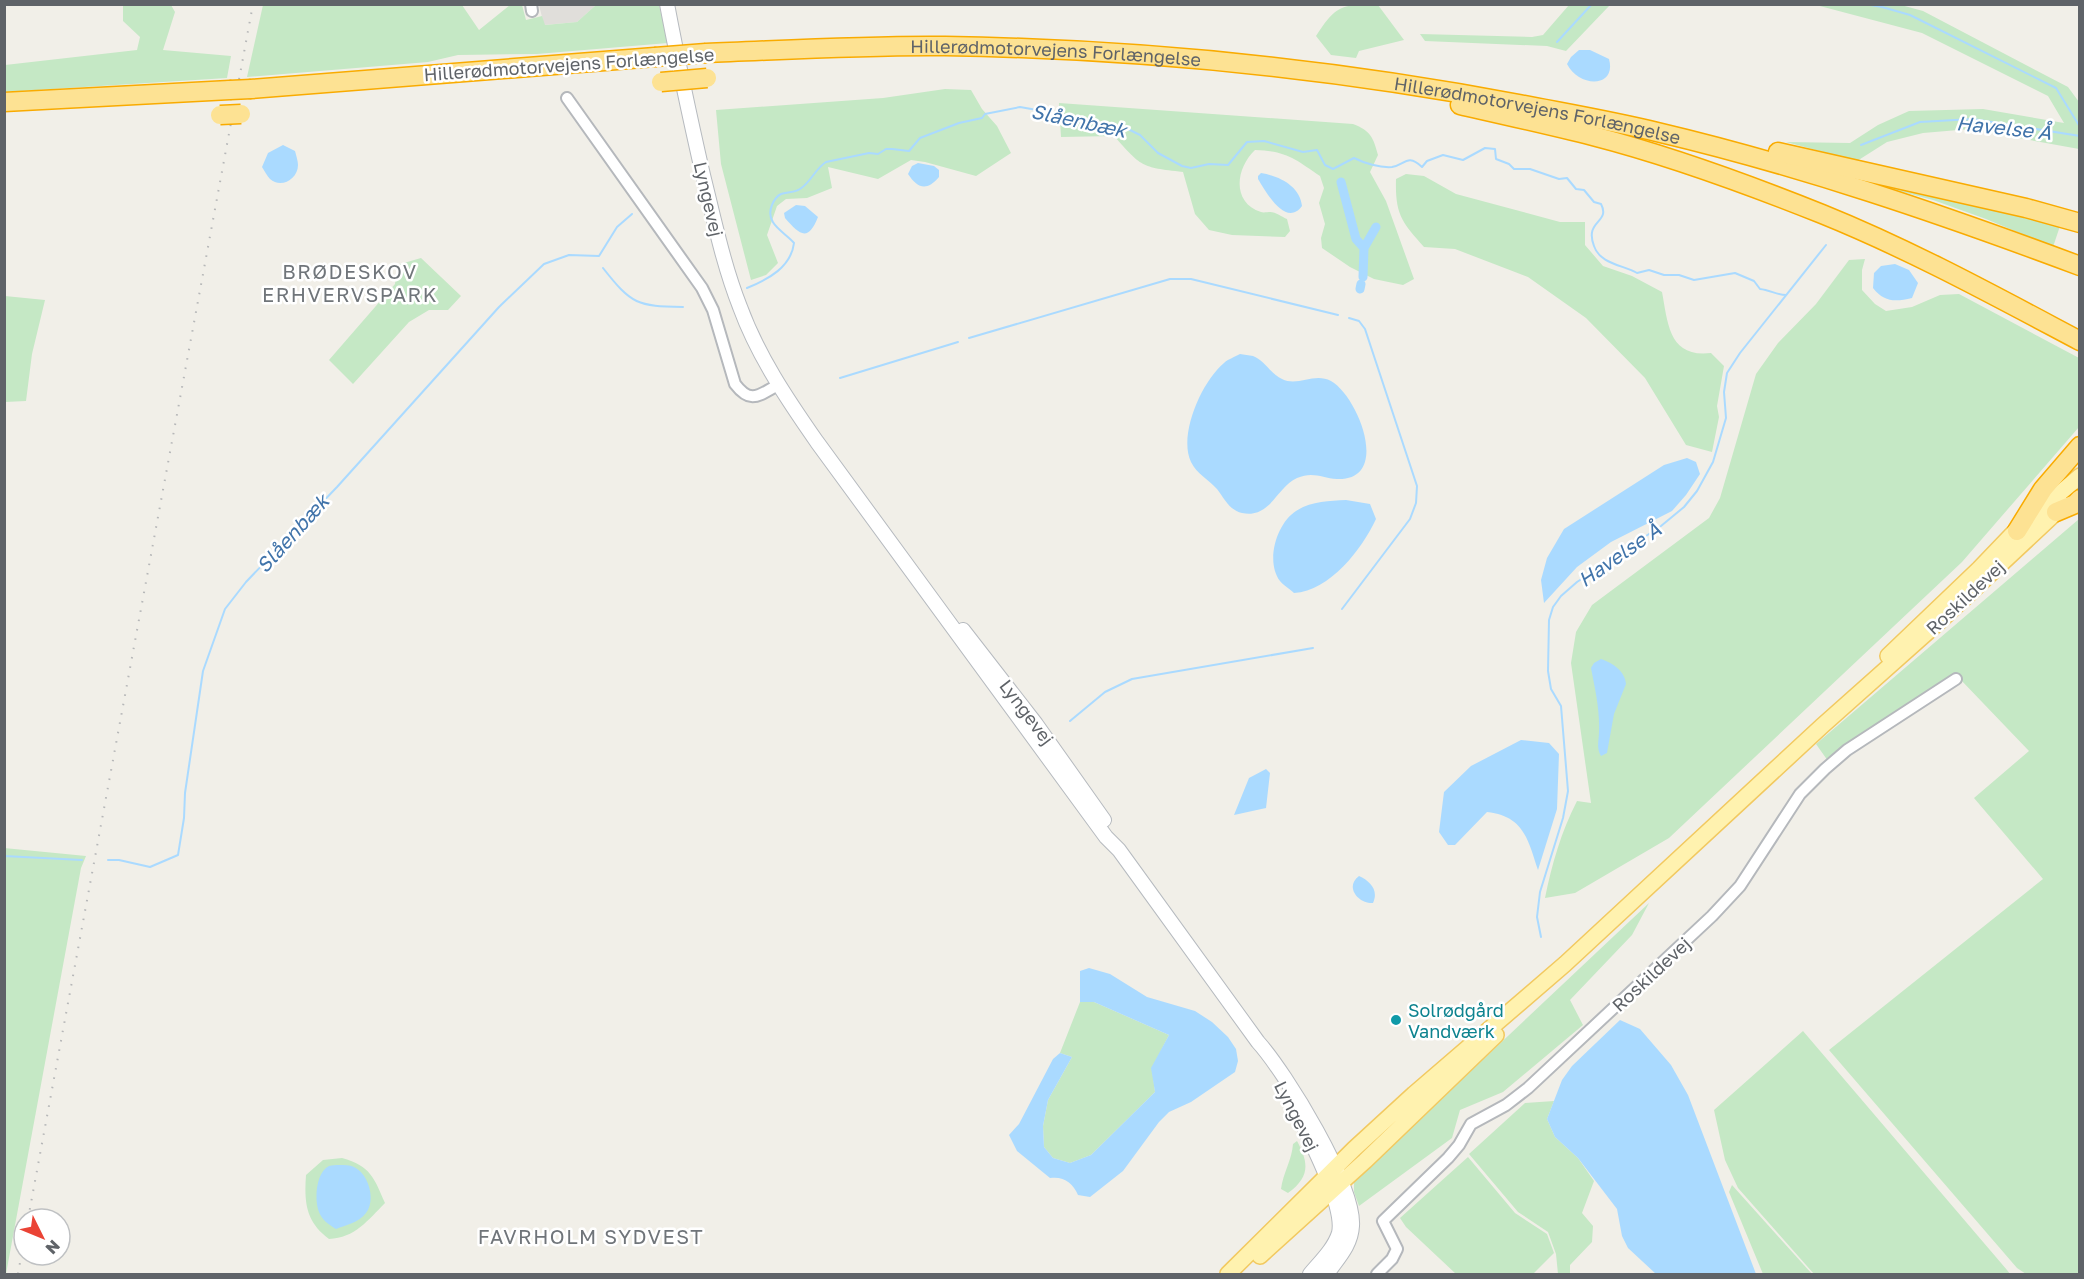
<svg xmlns="http://www.w3.org/2000/svg" width="2084" height="1279" font-family="'Golos Text',sans-serif">
<style>
.industrial{fill:#e0deda}
.green{fill:#c5e8c5}
.water{fill:#aadaff}
.lines{fill:none;stroke-linecap:round;stroke-linejoin:round}
.stream{stroke:#aadaff;stroke-width:2}
.canal{stroke:#aadaff;stroke-width:9}
.street-casing{stroke:#b5b8bc;stroke-width:14}
.secondary-casing{stroke:#b6babf;stroke-width:16}
.primary-casing{stroke:#f2c960;stroke-width:18}
.highway-casing{stroke:#f9ab00;stroke-width:21}
.street{stroke:#fff;stroke-width:10}
.secondary{stroke:#fff;stroke-width:14}
.primary{stroke:#fff2af;stroke-width:15}
.highway{stroke:#fde293;stroke-width:18}
.rail{stroke:#b6b7b8;stroke-width:2;stroke-dasharray:1.5 8;stroke-linecap:butt}
.highway-bridge-casing{stroke:#f9ab00;stroke-width:21;stroke-linecap:butt}
.highway-bridge{stroke:#fde293;stroke-width:18}
.culture-dot{fill:#0f9aa8;stroke:#fff;stroke-width:2}
.labels{text-anchor:middle;dominant-baseline:central;stroke-width:5;stroke-linejoin:round;paint-order:stroke}
.street-label{font-size:18px;fill:#5f6368;stroke:#fff}
.culture-label{font-size:18px;fill:#0d838f;stroke:#fff;text-anchor:start}
.water-label{font-size:20px;font-style:italic;fill:#4174aa;stroke:#fff}
.neighbourhood-label{font-size:20px;letter-spacing:1.5px;fill:#70757a;stroke:#fff}
</style>
<rect width="100%" height="100%" fill="#f1efe8"/>
<path class="industrial" d="M 539,5 L 596,5 L 577,22 L 544,25 Z"/>
<path class="green" d="M 123,5 L 171,5 L 175,12 L 163,50 L 231,56 L 227,78 L 5,92 L 5,65 L 137,50 L 140,37 L 123,21 Z
M 263,5 L 462,5 L 479,30 L 510,5 L 522,5 L 526,20 L 542,16 L 545,25 L 577,22 L 596,5 L 659,5 L 668,43 L 537,54 L 458,55 L 428,62 L 247,77 Z
M 1378,5 L 1404,40 L 1359,51 L 1356,58 L 1331,55 L 1316,36 C 1336,5 1342,4 1378,5 Z
M 1569,5 L 1610,5 L 1566,51 L 1547,46 L 1425,41 L 1420,34 L 1532,37 L 1543,35 Z
M 1816,5 L 1901,5 L 1923,11 L 2068,87 L 2079,102 L 2079,149 L 1970,129 L 1923,133 L 1887,142 L 1857,161 L 1786,142 L 1850,143 L 1878,125 L 1909,111 L 1983,109 L 2064,123 L 2048,96 L 1922,33 Z
M 945,89 L 971,90 L 982,109 L 997,126 L 1011,153 L 976,176 L 925,162 L 911,160 L 878,179 L 828,167 L 832,188 L 807,198 L 786,199 L 777,206 L 767,235 L 778,263 L 766,275 L 751,280 L 721,164 L 716,110 L 883,98 Z
M 1059,103 L 1353,124 C 1371,131 1373,137 1378,155 L 1370,172 L 1386,201 L 1414,279 L 1403,285 L 1374,279 L 1350,267 L 1322,248 L 1321,238 L 1325,224 L 1319,203 L 1324,188 L 1320,176 C 1295,159 1287,151 1255,150 C 1236,168 1231,202 1261,212 C 1263,213 1268,212 1270,212 C 1276,212 1282,217 1287,219 L 1290,231 L 1285,237 L 1232,235 L 1209,230 L 1195,214 L 1183,172 C 1140,167 1142,167 1114,136 L 1061,137 Z
M 1406,174 L 1424,176 L 1456,194 L 1560,222 L 1585,222 L 1585,245 L 1603,266 L 1632,276 L 1662,292 C 1668,324 1669,358 1711,353 L 1724,366 L 1717,406 L 1719,417 L 1712,452 L 1686,445 L 1645,378 L 1586,318 L 1528,277 L 1455,249 L 1424,247 C 1402,222 1395,215 1396,179 Z
M 1859,176 L 2061,223 L 2053,247 L 1986,219 L 1933,200 L 1858,180 Z
M 421,258 L 461,296 L 448,310 L 429,310 L 409,322 L 353,384 L 329,360 L 395,284 L 397,265 Z
M 1865,259 L 1862,270 L 1862,290 L 1875,304 L 1886,311 L 1912,307 L 1940,295 L 1959,294 L 2079,358 L 2079,427 L 1962,562 L 1669,838 L 1575,893 L 1545,898 C 1552,864 1561,832 1577,801 L 1591,803 L 1571,663 L 1576,632 L 1592,605 L 1709,518 L 1720,498 L 1756,374 L 1778,343 L 1816,304 L 1849,260 Z
M 5,296 L 45,300 L 32,354 L 26,401 L 5,402 Z
M 2079,519 L 2079,1274 L 2026,1274 L 2017,1268 L 1829,1050 L 2043,879 L 1974,798 L 2029,751 L 1960,679 L 1828,761 L 1816,744 Z
M 4,848 L 86,856 L 81,868 L 6,1274 L 4,1274 Z
M 1649,903 L 1632,935 L 1570,1000 L 1583,1025 L 1503,1092 L 1460,1110 L 1452,1138 L 1359,1206 L 1354,1192 L 1354,1181 Z
M 1080,1002 L 1094,1002 L 1169,1035 L 1152,1068 L 1155,1092 L 1091,1155 L 1070,1163 L 1053,1158 L 1044,1147 L 1043,1126 L 1048,1100 L 1072,1057 L 1060,1053 Z
M 1803,1031 L 2007,1270 L 2010,1274 L 1814,1274 L 1738,1188 L 1725,1160 L 1714,1110 Z
M 1554,1101 L 1547,1119 L 1555,1137 L 1578,1158 L 1594,1181 L 1582,1213 L 1593,1226 L 1592,1242 L 1570,1265 L 1570,1274 L 1558,1274 L 1556,1254 L 1548,1232 L 1518,1212 L 1469,1154 L 1525,1103 Z
M 1297,1141 C 1309,1163 1310,1177 1288,1193 L 1281,1189 C 1283,1173 1292,1160 1293,1144 Z
M 1468,1157 L 1515,1213 L 1547,1234 L 1554,1253 L 1533,1274 L 1456,1274 L 1406,1227 L 1400,1218 Z
M 342,1158 C 371,1166 374,1178 385,1203 C 368,1220 355,1238 329,1239 C 306,1222 304,1203 306,1175 L 323,1160 Z
M 1732,1185 L 1812,1274 L 1763,1274 L 1729,1192 Z"/>
<path class="water" d="M 1579,50 L 1590,50 L 1609,59 C 1617,88 1579,88 1567,64 L 1571,57 Z
M 283,145 L 295,151 C 296,155 298,161 298,165 C 298,179 281,189 270,179 C 267,176 264,170 262,167 L 268,153 Z
M 918,163 L 934,166 L 939,170 L 939,177 C 927,191 918,189 908,174 L 912,166 Z
M 1261,173 C 1279,176 1300,186 1302,206 C 1286,228 1266,192 1258,179 L 1258,176 Z
M 796,205 L 805,206 L 818,217 C 808,243 799,234 785,218 L 784,213 Z
M 1895,264 L 1909,270 L 1918,283 L 1912,298 C 1895,302 1884,302 1873,288 L 1874,273 L 1881,266 Z
M 1240,354 C 1244,355 1249,355 1253,356 C 1264,360 1271,374 1282,379 C 1298,387 1314,372 1331,381 C 1358,396 1392,481 1337,479 C 1322,478 1313,471 1297,478 C 1276,488 1270,519 1242,513 C 1229,510 1224,498 1217,489 C 1208,479 1197,474 1191,462 C 1178,435 1202,381 1224,363 C 1228,359 1235,357 1240,354 Z
M 1687,458 L 1696,462 L 1700,474 L 1686,495 L 1672,511 L 1611,542 L 1577,567 L 1544,603 L 1541,580 L 1547,558 L 1564,529 L 1664,465 Z
M 1346,500 L 1370,504 L 1376,519 C 1362,549 1330,591 1294,593 C 1290,589 1283,585 1280,581 C 1265,561 1277,523 1296,511 C 1311,501 1329,501 1346,500 Z
M 1601,659 C 1613,663 1625,671 1626,684 L 1614,714 L 1607,753 L 1601,756 C 1596,748 1599,740 1599,732 C 1600,710 1595,689 1591,668 L 1594,663 Z
M 1521,740 L 1549,743 L 1559,754 L 1557,809 L 1538,870 C 1528,840 1524,816 1487,812 L 1455,845 L 1448,845 L 1439,832 L 1444,792 L 1471,766 Z
M 1266,769 L 1270,773 L 1266,808 L 1234,815 L 1249,778 Z
M 1359,876 C 1370,881 1379,890 1373,903 C 1359,904 1344,887 1359,876 Z
M 1089,968 L 1110,974 L 1147,997 L 1195,1011 L 1212,1022 L 1228,1037 L 1236,1049 L 1238,1061 L 1235,1072 L 1191,1102 L 1169,1112 L 1159,1122 L 1123,1171 L 1090,1197 L 1078,1195 C 1073,1183 1064,1176 1050,1178 L 1017,1151 L 1009,1135 L 1019,1124 L 1053,1059 L 1060,1053 L 1072,1057 L 1048,1100 L 1043,1126 L 1044,1147 L 1053,1158 L 1070,1163 L 1091,1155 L 1155,1092 L 1151,1068 L 1169,1035 L 1094,1002 L 1080,1002 L 1080,971 Z
M 1620,1020 L 1640,1029 L 1671,1065 L 1688,1095 L 1756,1274 L 1656,1274 L 1628,1248 L 1622,1236 L 1617,1209 L 1578,1158 L 1555,1137 L 1547,1119 L 1562,1080 L 1572,1066 Z
M 339,1165 C 344,1165 350,1165 354,1167 C 369,1174 376,1200 366,1213 C 358,1223 346,1225 336,1229 C 328,1224 322,1220 319,1212 C 314,1200 316,1172 329,1166 C 332,1165 336,1165 339,1165 Z"/>
<g class="lines">
<path class="stream" d="M 1865,4 L 1882,7 L 1910,15 L 2056,88 L 2080,127
M 1557,42 L 1592,4
M 1861,145 L 1920,122 L 1973,119 L 2080,136
M 603,268 C 632,305 637,306 683,307
M 747,288 C 769,279 791,267 794,243 C 785,232 764,224 772,205 C 774,200 777,196 781,194 C 787,192 794,193 800,189 C 811,182 815,169 826,162 L 869,153 L 878,154 L 886,149 L 892,149 L 909,151 L 920,138 L 959,123 L 982,118 L 985,114 L 1020,107 L 1037,110 L 1044,115 L 1067,115 L 1078,117 L 1096,125 L 1124,127 L 1140,135 L 1158,153 L 1182,166 L 1191,168 L 1209,164 L 1228,165 L 1247,142 L 1264,141 L 1303,152 L 1317,150 L 1325,165 L 1333,169 L 1354,158 C 1364,163 1380,168 1392,167 C 1405,165 1407,153 1422,167 L 1427,161 L 1443,155 L 1463,160 L 1485,148 L 1495,149 L 1496,159 L 1509,164 L 1514,169 L 1530,169 L 1559,179 L 1567,178 L 1576,189 L 1584,190 L 1594,202 L 1601,204 C 1611,223 1584,220 1594,246 C 1600,264 1623,265 1637,273 L 1649,270 L 1664,275 L 1679,275 L 1694,280 L 1735,273 L 1754,281 L 1760,289 C 1770,290 1777,295 1786,295
M 969,338 L 1170,279 L 1191,279 L 1338,315
M 840,378 L 958,342
M 1342,609 L 1410,519 L 1416,503 L 1417,486 L 1365,329 L 1359,321 L 1349,318
M 1070,721 L 1105,692 L 1132,679 L 1313,648
M 4,856 L 82,860
M 108,860 L 119,860 L 150,867 L 178,855 L 184,818 L 185,793 L 203,671 L 225,609 L 246,582 L 337,487 L 499,307 L 544,264 L 569,255 L 599,256 L 617,227 L 632,214
M 1541,937 L 1537,917 L 1540,892 L 1563,818 L 1568,791 L 1561,706 L 1551,689 L 1548,671 L 1549,620 L 1553,607 L 1561,596 L 1577,582 L 1661,526 L 1684,507 L 1697,491 L 1713,462 L 1726,418 L 1724,392 L 1727,373 L 1740,353 L 1826,245"/>
<path class="canal" d="M 1341,182 L 1356,239 L 1364,248
M 1363,277 L 1364,248 L 1376,227
M 1360,289 L 1361,284"/>
<g class="street-casing">
<path id="street" d="M 531,4 L 532,11
M 567,98 L 702,288 L 713,310 L 735,384 C 751,405 759,395 778,385
M 1377,1274 L 1392,1259 L 1397,1249 L 1383,1221 L 1448,1158 L 1459,1145 L 1471,1124 L 1506,1105 L 1528,1088 L 1712,916 L 1740,886 L 1800,794 L 1825,769 L 1847,750 L 1956,679"/>
</g>
<g class="secondary-casing">
<path id="secondary" d="M 667,4 C 678,62 690,118 703,175 C 714,219 723,264 740,307 C 758,356 787,399 817,442 L 1106,837 L 1119,850 L 1258,1042 C 1286,1073 1355,1186 1352,1226 C 1351,1246 1337,1259 1327,1274
M 963,630 L 1036,724 L 1104,820
M 1298,1115 C 1310,1140 1345,1206 1339,1233 C 1334,1249 1320,1262 1310,1274"/>
</g>
<g class="primary-casing">
<path id="primary" d="M 2026,522 L 2080,476
M 1888,656 L 1979,569 L 2025,521
M 1260,1256 L 1365,1161 L 1496,1035
M 1228,1274 L 1354,1149 L 1414,1094 L 1565,964 L 1822,726 L 1940,621 L 2064,505"/>
</g>
<g class="highway-casing">
<g id="highway">
<path id="s1" d="M 706,53 C 786,50 866,45 945,46 C 1138,49 1330,68 1519,104 C 1565,113 1612,121 1657,132 C 1801,166 1941,214 2080,266"/>
<path d="M 251,89 L 655,57"/>
<path d="M 4,102 L 230,90"/>
<path d="M 1460,105 C 1504,115 1549,125 1593,136 C 1671,156 1747,184 1822,214 C 1911,250 1995,296 2080,341"/>
<path d="M 1778,152 L 2026,208 L 2080,223"/>
<path d="M 2056,512 L 2075,504 L 2080,499"/>
<path d="M 2017,531 L 2043,489 L 2080,446"/>
</g>
</g>
<use href="#street" class="street"/>
<use href="#secondary" class="secondary"/>
<use href="#primary" class="primary"/>
<use href="#highway" class="highway"/>
<path class="rail" d="M 28,1219 L 253,4
M 18,1274 L 24,1240"/>
<g class="highway-bridge-casing">
<path id="highway-bridge" d="M 655,57 L 706,53
M 661,82 L 707,78
M 230,90 L 251,89
M 220,115 L 241,114"/>
</g>
<use href="#highway-bridge" class="highway-bridge"/>
</g>
<circle class="culture-dot" cx="1396" cy="1020" r="6"/>
<g class="labels">
<g class="street-label">
<text stroke="none"><textPath href="#s1" startOffset="350">Hillerødmotorvejens Forlængelse</textPath></text>
<text transform="translate(569 64) rotate(-4)">Hillerødmotorvejens Forlængelse</text>
<text stroke="none"><textPath href="#s1" startOffset="836">Hillerødmotorvejens Forlængelse</textPath></text>
<text transform="translate(709 199) rotate(77)">Lyngevej</text>
<text transform="translate(1965 597) rotate(-43)">Roskildevej</text>
<text transform="translate(1027 712) rotate(53)">Lyngevej</text>
<text transform="translate(1651 974) rotate(-43)">Roskildevej</text>
<text transform="translate(1297 1116) rotate(63)">Lyngevej</text>
</g>
<g class="culture-label">
<text x="1408" y="1010">Solrødgård<tspan x="1408" dy="21">Vandværk</tspan></text>
</g>
<g class="water-label">
<text transform="translate(1079 120) rotate(12)">Slåenbæk</text>
<text transform="translate(2004 127) rotate(6)">Havelse Å</text>
<text transform="translate(292 533) rotate(-48)">Slåenbæk</text>
<text transform="translate(1619 554) rotate(-35)">Havelse Å</text>
</g>
<g class="neighbourhood-label">
<text x="350" y="271">BRØDESKOV<tspan x="350" dy="23">ERHVERVSPARK</tspan></text>
<text x="591" y="1236">FAVRHOLM SYDVEST</text>
</g>
</g>
<rect width="2084" height="1279" fill="none" stroke="#5f6368" stroke-width="12"/>
<g transform="translate(42 1237) rotate(133)"><circle r="28" fill="#ffffff" stroke="#bfc1c3" stroke-width="1.5"/>
<path d="M0-4.5L10 22L0 15L-10 22Z" fill="#ea4335"/>
<text y="-9" font-size="16" font-weight="bold" text-anchor="middle" fill="#5f6368">N</text>
</g>
</svg>
